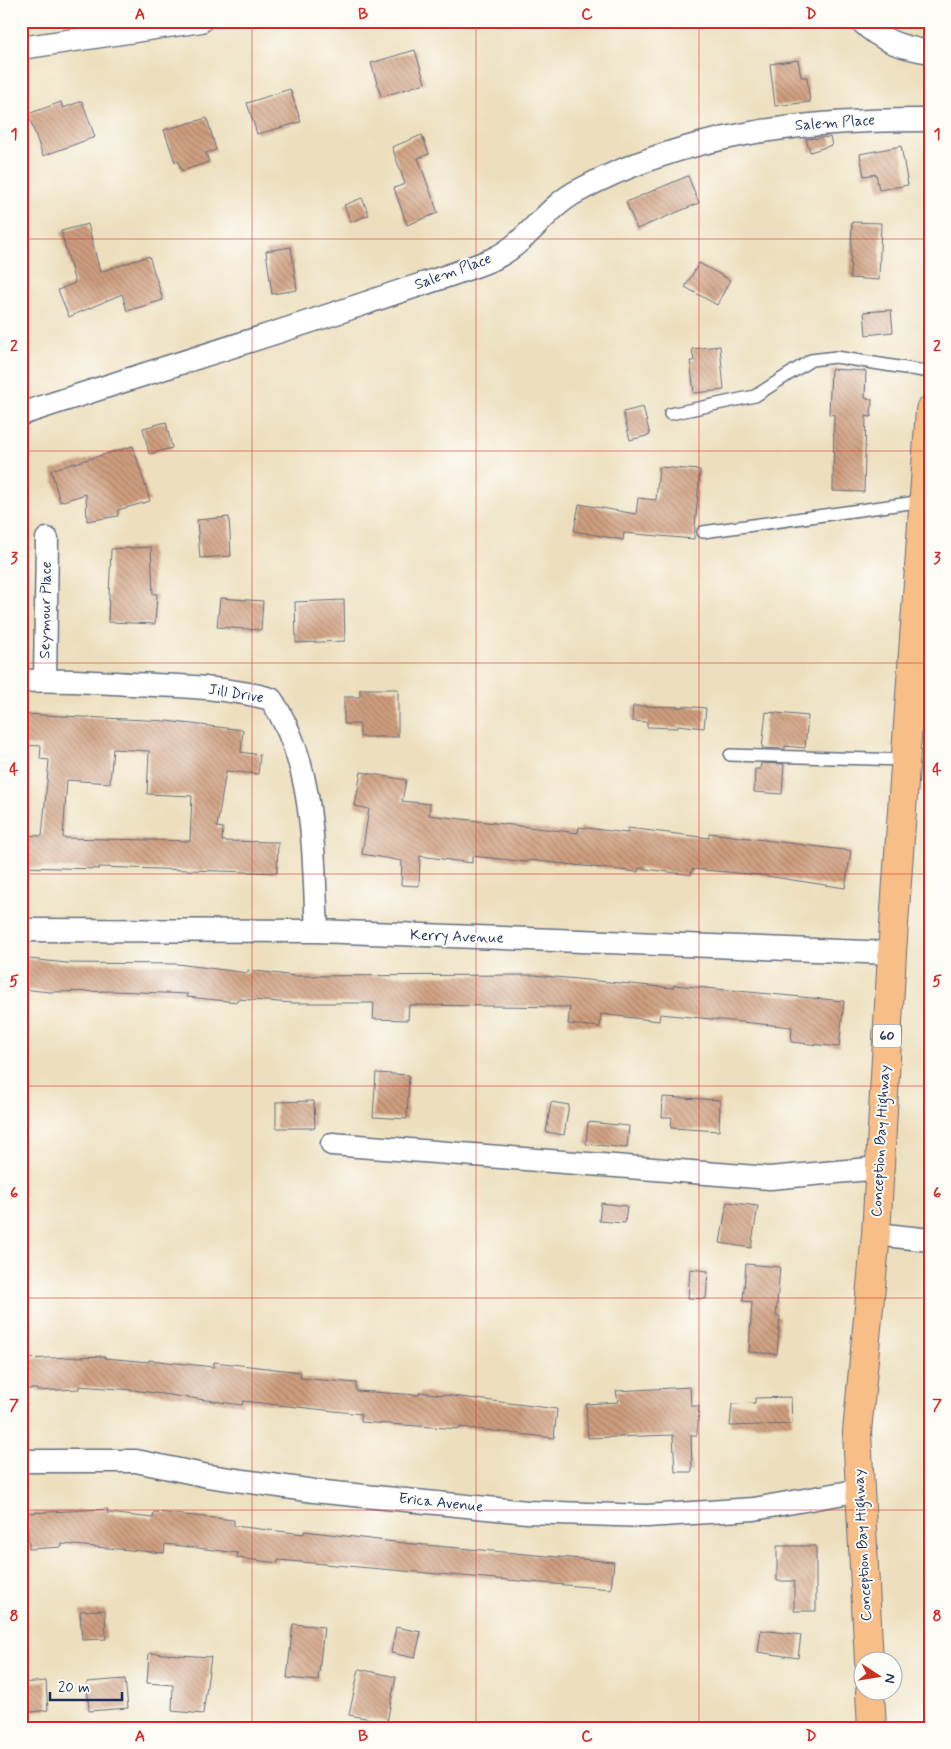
<svg xmlns="http://www.w3.org/2000/svg" width="951" height="1749" font-family="Mynerve,sans-serif">
<style>
.building{fill:url(#building-back-hatch);fill-rule:evenodd}
.lines{fill:none;stroke-linecap:round;stroke-linejoin:round}
.service-casing{stroke:#646d7f;stroke-width:14}
.minor-casing{stroke:#646d7f;stroke-width:25}
.primary-casing{stroke:#646d7f;stroke-width:30}
.service{stroke:#fff;stroke-width:11}
.minor{stroke:#fff;stroke-width:22}
.primary{stroke:#f7be88;stroke-width:28}
.grid{fill:none;stroke:#d62828;stroke-width:1;stroke-opacity:0.55}
.labels{text-anchor:middle;dominant-baseline:central;stroke-width:4;stroke-linejoin:round;paint-order:stroke}
.shield{fill:#fdfcf7;stroke:#5f6c8c;stroke-width:1}
.shield-label{font-size:14px;font-weight:bold;fill:#1b2f5e}
.street-label{font-size:15px;fill:#1b2f5e;stroke:#fdfcf7}
.neatline{fill:none;stroke:#d62828;stroke-width:2}
.grid-label{font-size:16px;text-anchor:middle;font-weight:bold;fill:#d62828}
</style>
<defs>
<pattern id="building-back-hatch" width="6" height="6" patternUnits="userSpaceOnUse" patternTransform="scale(1.25)"><rect width="6" height="6" fill="#cf9e7e"/><path d="M-1 5l2 2M0 0l6 6M5-1l2 2" fill="none" stroke="#a7816a"/></pattern>
</defs>
<rect width="100%" height="100%" fill="#fdfcf7"/>
<filter id="ink" filterUnits="userSpaceOnUse"><feTurbulence type="fractalNoise" baseFrequency=".02" numOctaves="2"/><feDisplacementMap in="SourceGraphic" scale="10" xChannelSelector="R" yChannelSelector="G"/><feConvolveMatrix kernelMatrix="1 2 1 2 8 2 1 2 1" color-interpolation-filters="sRGB"/></filter>
<filter id="wash" filterUnits="userSpaceOnUse"><feTurbulence type="fractalNoise" baseFrequency=".0096" numOctaves="4" result="noise"/><feDisplacementMap in="SourceGraphic" scale="20" xChannelSelector="R" yChannelSelector="G"/><feGaussianBlur stdDeviation="1.12" result="paint"/><feColorMatrix in="noise" values="0 0 0 0 0 0 0 0 0 0 0 0 0 0 0 0 0 1.4 0 .05"/><feComposite in="paint" operator="in"/></filter>
<g filter="url(#wash)">
<rect width="100%" height="100%" fill="#eddfbd"/>
<g id="blocks">
<path class="building" d="M 415,50 L 425,83 L 381,97 L 371,63 Z
M 798,60 L 801,77 L 807,77 L 810,102 L 775,106 L 770,64 Z
M 290,89 L 301,122 L 257,134 L 247,103 Z
M 82,101 L 95,137 L 43,156 L 28,114 L 61,102 L 63,108 Z
M 207,118 L 216,150 L 206,153 L 209,162 L 182,171 L 178,161 L 175,162 L 164,130 Z
M 422,135 L 429,154 L 418,158 L 438,213 L 407,225 L 394,188 L 405,184 L 392,147 Z
M 830,137 L 832,145 L 810,152 L 806,139 Z
M 901,146 L 908,185 L 879,190 L 876,174 L 864,176 L 860,154 Z
M 688,176 L 699,203 L 637,229 L 626,202 Z
M 362,198 L 369,215 L 351,222 L 344,205 Z
M 852,222 L 881,223 L 879,280 L 850,278 Z
M 88,224 L 100,272 L 149,256 L 163,300 L 127,311 L 122,294 L 69,317 L 58,290 L 75,283 L 61,231 Z
M 291,247 L 297,290 L 272,294 L 266,251 Z
M 699,263 L 730,280 L 717,305 L 685,287 Z
M 891,310 L 893,332 L 866,335 L 864,312 Z
M 720,346 L 724,390 L 694,393 L 690,361 L 694,361 L 692,349 Z
M 831,369 L 866,371 L 865,398 L 872,399 L 871,417 L 866,416 L 864,492 L 833,491 L 834,415 L 829,414 Z
M 643,407 L 650,435 L 630,440 L 623,412 Z
M 166,422 L 172,448 L 149,454 L 143,428 Z
M 133,446 L 150,501 L 118,510 L 118,516 L 87,521 L 86,494 L 60,502 L 51,470 Z
M 659,467 L 700,470 L 694,539 L 624,533 L 623,540 L 574,531 L 579,504 L 636,514 L 638,498 L 656,500 Z
M 229,517 L 231,556 L 200,558 L 197,520 Z
M 151,547 L 153,594 L 157,594 L 155,624 L 108,622 L 111,549 Z
M 220,598 L 263,601 L 261,630 L 217,627 Z
M 344,600 L 345,641 L 296,643 L 295,602 Z
M 360,689 L 398,689 L 398,737 L 360,737 L 360,724 L 344,724 L 344,697 L 360,697 Z
M 633,706 L 683,707 L 683,706 L 706,708 L 704,728 L 678,725 L 678,728 L 647,727 L 647,722 L 632,721 Z
M 766,712 L 808,716 L 805,748 L 785,746 L 785,749 L 762,748 Z
M 21,714 L 166,721 L 243,730 L 241,752 L 260,755 L 258,774 L 226,771 L 217,827 L 223,828 L 222,841 L 278,842 L 277,873 L 99,867 L 99,869 L 21,867 L 21,835 L 42,836 L 49,760 L 40,759 L 41,746 L 21,745 ZM 113,749 L 149,751 L 147,794 L 192,796 L 190,841 L 63,838 L 67,780 L 110,783 Z
M 761,763 L 784,764 L 782,794 L 754,792 L 755,769 L 760,769 Z
M 361,772 L 406,780 L 402,801 L 430,804 L 429,815 L 578,833 L 579,827 L 627,833 L 628,828 L 709,838 L 709,833 L 851,851 L 845,888 L 760,875 L 692,869 L 691,875 L 639,868 L 638,872 L 529,860 L 528,862 L 472,856 L 472,863 L 420,856 L 419,886 L 401,885 L 402,861 L 362,854 L 369,809 L 355,806 Z
M 21,958 L 66,963 L 177,964 L 248,973 L 248,970 L 295,976 L 534,975 L 673,988 L 674,985 L 844,1001 L 839,1047 L 791,1042 L 792,1027 L 660,1014 L 659,1021 L 601,1014 L 600,1027 L 568,1024 L 570,1007 L 409,1005 L 408,1020 L 373,1019 L 374,1003 L 293,1003 L 238,999 L 237,1002 L 187,997 L 188,994 L 113,991 L 50,992 L 21,989 Z
M 376,1073 L 409,1075 L 407,1119 L 373,1117 Z
M 663,1097 L 720,1100 L 719,1131 L 671,1128 L 672,1117 L 662,1117 Z
M 314,1101 L 315,1128 L 276,1128 L 276,1102 Z
M 551,1102 L 569,1105 L 564,1135 L 546,1132 Z
M 588,1122 L 629,1126 L 627,1148 L 586,1144 Z
M 727,1202 L 758,1206 L 751,1248 L 720,1243 Z
M 601,1203 L 627,1206 L 625,1223 L 599,1221 Z
M 746,1264 L 780,1267 L 776,1316 L 780,1316 L 777,1354 L 749,1352 L 752,1302 L 743,1301 Z
M 690,1269 L 708,1271 L 706,1299 L 688,1298 Z
M 105,1356 L 105,1358 L 149,1362 L 149,1360 L 214,1367 L 214,1362 L 301,1372 L 300,1378 L 356,1383 L 356,1391 L 419,1395 L 420,1392 L 557,1409 L 554,1438 L 460,1427 L 460,1429 L 361,1422 L 361,1414 L 243,1401 L 242,1405 L 133,1390 L 79,1386 L 79,1389 L 37,1391 L 37,1389 L 21,1389 L 21,1359 Z
M 690,1387 L 691,1406 L 699,1406 L 697,1435 L 691,1435 L 692,1472 L 675,1472 L 673,1435 L 588,1438 L 586,1404 L 618,1402 L 616,1391 Z
M 791,1397 L 792,1424 L 730,1426 L 732,1404 L 755,1403 L 755,1398 Z
M 108,1509 L 107,1513 L 153,1518 L 154,1512 L 234,1520 L 234,1526 L 304,1534 L 304,1531 L 403,1543 L 614,1562 L 611,1589 L 278,1560 L 278,1563 L 237,1558 L 238,1553 L 165,1544 L 164,1553 L 62,1544 L 62,1547 L 29,1549 L 27,1513 Z
M 777,1546 L 816,1546 L 816,1611 L 794,1611 L 794,1581 L 777,1581 Z
M 105,1610 L 106,1639 L 82,1640 L 80,1611 Z
M 293,1624 L 324,1627 L 318,1681 L 287,1678 Z
M 396,1627 L 421,1632 L 415,1658 L 391,1653 Z
M 761,1630 L 801,1635 L 798,1658 L 758,1652 Z
M 149,1653 L 211,1657 L 203,1714 L 172,1711 L 173,1685 L 147,1683 Z
M 359,1669 L 396,1677 L 387,1722 L 349,1715 Z
M 125,1679 L 128,1708 L 89,1711 L 87,1682 Z
M 46,1681 L 48,1710 L 23,1713 L 21,1683 Z"/>
</g>
</g>
<g filter="url(#ink)">
<use href="#blocks" fill-opacity="0" stroke="#646d7f" stroke-width="1"/>
<g class="lines">
<g class="service-casing">
<path id="service" d="M 670,414 L 755,396 L 811,360 L 836,357 L 930,372
M 703,532 L 924,501
M 730,755 L 906,760"/>
</g>
<g class="minor-casing">
<path id="minor" d="M 861,21 C 883,42 901,47 930,52
M 21,48 L 201,21
M 21,414 C 137,376 253,341 369,302 C 410,287 453,276 493,259 C 526,244 545,209 576,192 C 684,133 809,119 930,120
M 45,680 L 47,539
M 21,681 C 58,679 95,682 132,684 C 178,686 227,687 271,699 C 316,766 313,855 317,931
M 21,930 L 317,931 L 892,953
M 332,1144 L 770,1178 L 880,1168
M 876,1234 L 930,1240
M 21,1461 L 136,1461 L 208,1476 L 314,1491 L 527,1512 L 647,1516 L 754,1509 L 861,1490"/>
</g>
<g class="primary-casing">
<path id="primary" d="M 869,1662 L 857,1432 L 876,1234 L 892,953 L 930,410
M 870,1692 L 872,1728"/>
</g>
<use href="#service" class="service"/>
<use href="#minor" class="minor"/>
<use href="#primary" class="primary"/>
</g>
</g>
<path class="grid" d="M 252,21 L 252,1728M 476,21 L 476,1728M 699,21 L 699,1728M 21,239 L 930,239M 21,451 L 930,451M 21,663 L 930,663M 21,874 L 930,874M 21,1086 L 930,1086M 21,1298 L 930,1298M 21,1510 L 930,1510"/>
<g class="labels">
<rect class="shield" x="873" y="1024.5" width="28" height="23" rx="4"/>
<g class="shield-label">
<text x="887" y="1036">60</text>
</g>
<g class="street-label">
<text transform="translate(835 123) rotate(-4)">Salem Place</text>
<text transform="translate(453 272) rotate(-20)">Salem Place</text>
<text transform="translate(46 610) rotate(-89)">Seymour Place</text>
<text transform="translate(236 694) rotate(9)">Jill Drive</text>
<text transform="translate(457 937) rotate(2)">Kerry Avenue</text>
<text transform="translate(881 1141) rotate(-87)">Conception Bay Highway</text>
<text transform="translate(441 1503) rotate(6)">Erica Avenue</text>
<text transform="translate(863 1545) rotate(-93)">Conception Bay Highway</text>
</g>
</g>
<rect width="951" height="1749" fill="none" stroke="#fdfcf7" stroke-width="55"/>
<g transform="translate(878 1676) rotate(102)"><circle r="24" fill="#fdfcf7" stroke="#a3aaba"/>
<path d="M0-4L9 19L0 12L-9 19Z" fill="#c8321e"/>
<text y="-8" font-size="14" font-weight="bold" text-anchor="middle" fill="#1b2f5e">N</text>
</g>
<path d="M50 1692v8h72v-8" fill="none" stroke="#1b2f5e" stroke-width="2.5"/>
<text x="58" y="1692" font-size="15" fill="#1b2f5e" stroke="#fdfcf7" stroke-width="4" paint-order="stroke">20 m</text>
<rect x="28" y="28" width="896" height="1694" class="neatline"/>
<g class="grid-label">
<text x="140" y="19">A</text>
<text x="363" y="19">B</text>
<text x="587" y="19">C</text>
<text x="811" y="19">D</text>
<text x="14" y="139">1</text>
<text x="937" y="139">1</text>
<text x="14" y="351">2</text>
<text x="937" y="351">2</text>
<text x="14" y="563">3</text>
<text x="937" y="563">3</text>
<text x="14" y="774">4</text>
<text x="937" y="774">4</text>
<text x="14" y="986">5</text>
<text x="937" y="986">5</text>
<text x="14" y="1198">6</text>
<text x="937" y="1198">6</text>
<text x="14" y="1410">7</text>
<text x="937" y="1410">7</text>
<text x="14" y="1621">8</text>
<text x="937" y="1621">8</text>
<text x="140" y="1741">A</text>
<text x="363" y="1741">B</text>
<text x="587" y="1741">C</text>
<text x="811" y="1741">D</text>
</g>
</svg>
